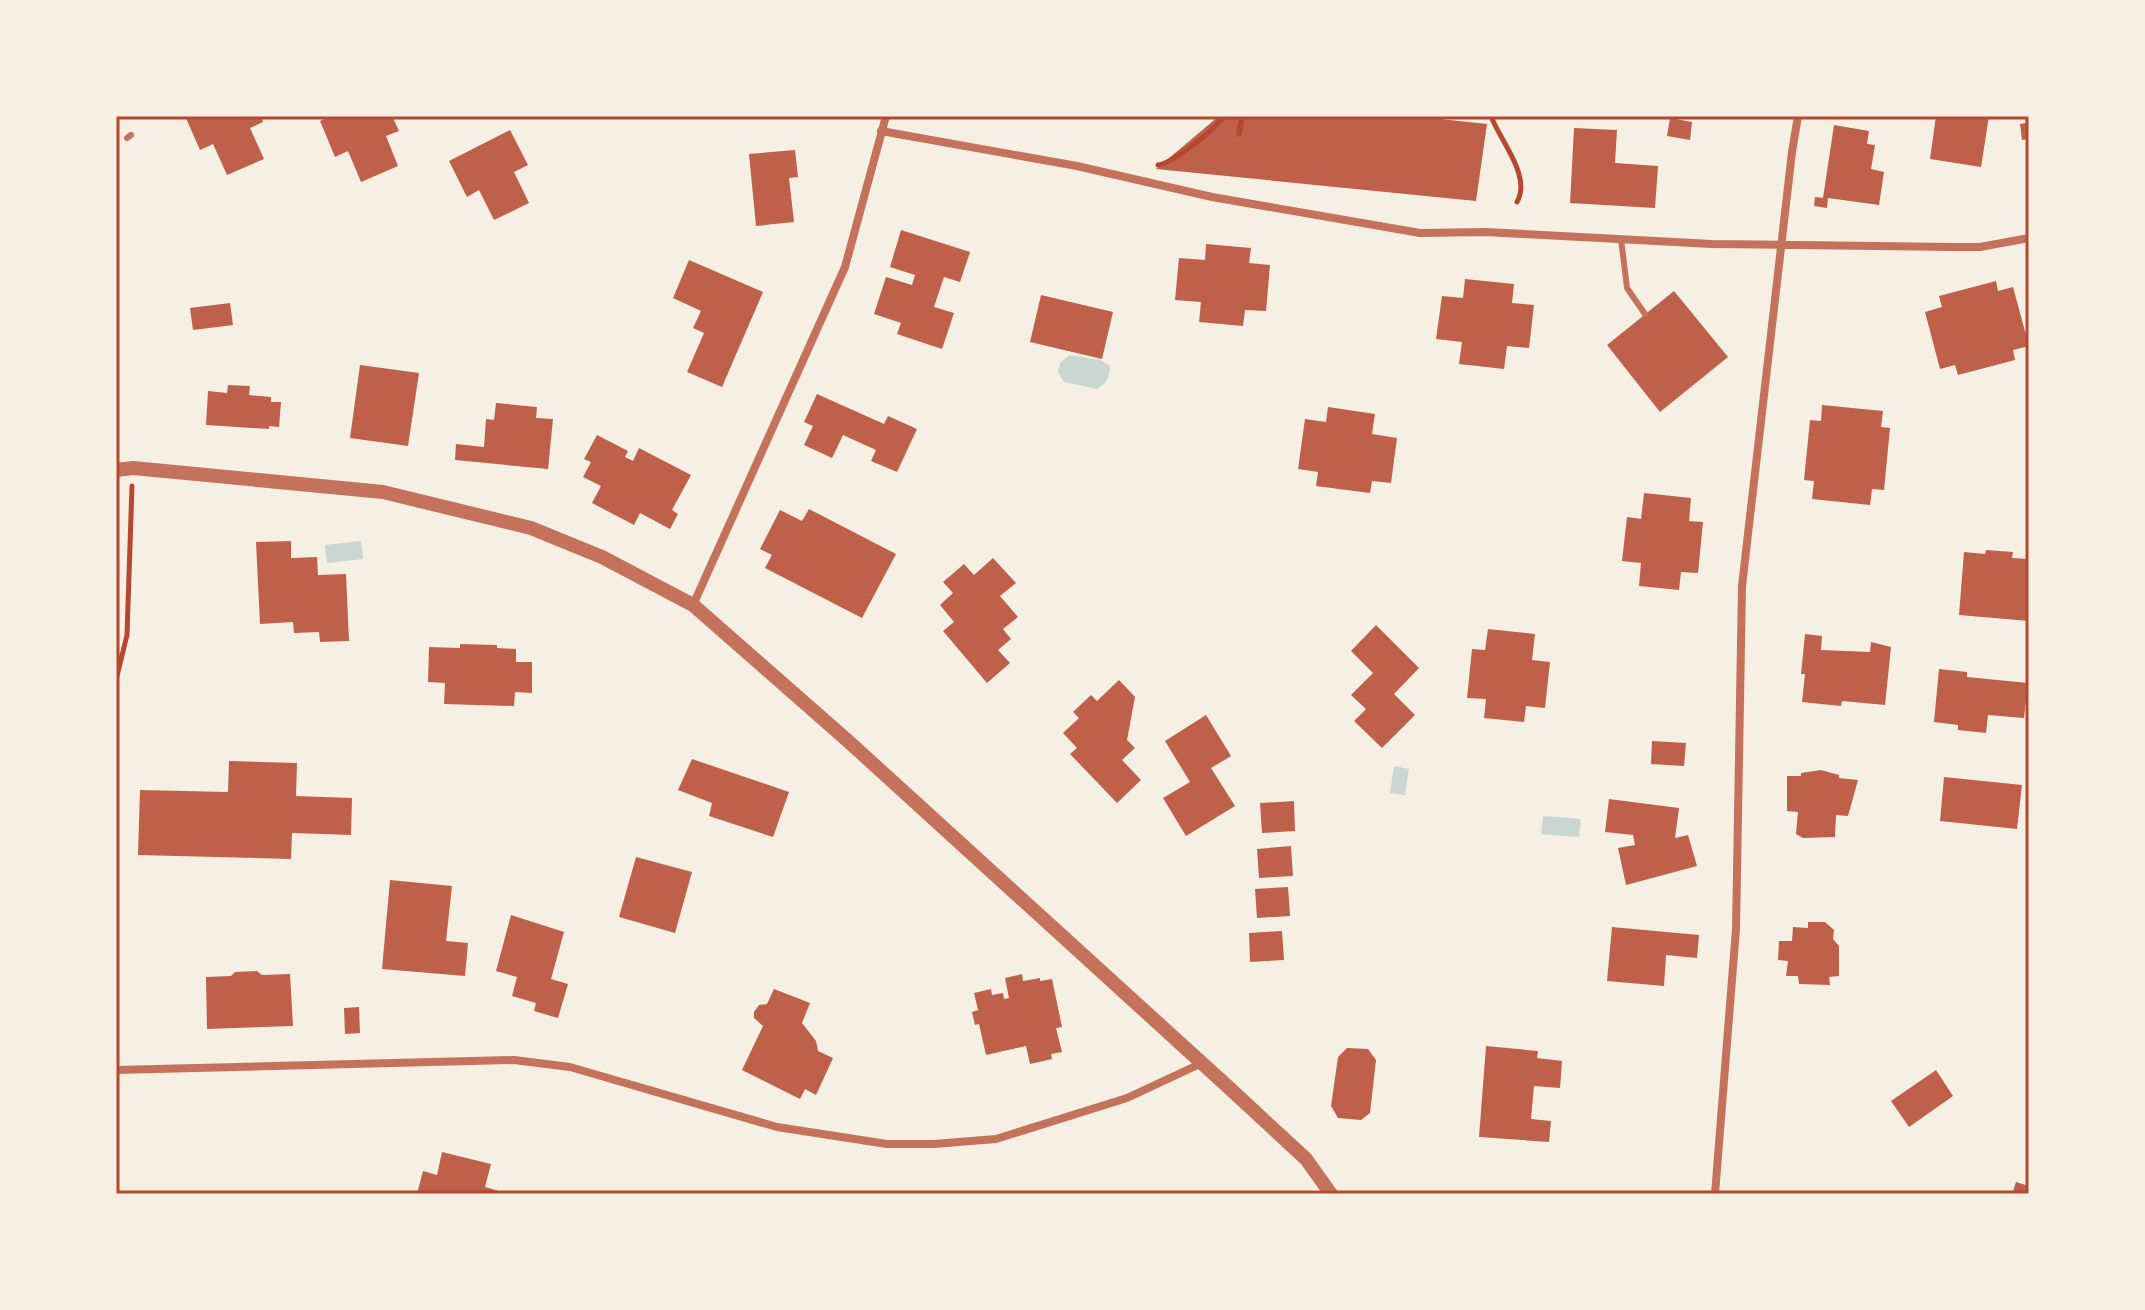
<svg xmlns="http://www.w3.org/2000/svg" width="2145" height="1310" font-family="'Sofia Sans Condensed',sans-serif">
<style>
.water{fill:#c9d6d2}
.building{fill:#bf614a}
.lines{fill:none;stroke-linecap:round;stroke-linejoin:round}
.path{stroke:#b5482f;stroke-width:5}
.service{stroke:#c5725c;stroke-width:6}
.minor{stroke:#c5725c;stroke-width:8}
.tertiary{stroke:#c5725c;stroke-width:14}
.neatline{fill:none;stroke:#b5482f;stroke-width:3}
</style>
<rect width="100%" height="100%" fill="#f6efe4"/>
<path class="water" d="M 1069,355 L 1100,360 L 1110,366 C 1109,378 1107,383 1097,389 L 1064,382 L 1058,372 L 1060,363 Z
M 361,541 L 363,559 L 327,563 L 325,545 Z
M 1394,766 L 1409,769 L 1405,795 L 1390,793 Z
M 1543,816 L 1581,819 L 1579,837 L 1541,834 Z"/>
<path class="building" d="M 185,116 L 261,116 L 263,122 L 250,128 L 264,159 L 227,175 L 213,144 L 200,150 Z
M 332,116 L 392,116 L 399,131 L 386,136 L 398,166 L 361,182 L 348,151 L 335,157 L 320,121 Z
M 1219,116 L 1412,116 L 1487,124 L 1476,201 L 1156,169 Z
M 1936,116 L 1989,116 L 1981,167 L 1930,159 Z
M 2025,116 L 2029,116 L 2029,139 L 2022,140 L 2020,124 L 2026,123 Z
M 1670,118 L 1692,122 L 1690,140 L 1667,136 Z
M 1834,125 L 1869,131 L 1867,144 L 1875,145 L 1871,169 L 1884,172 L 1879,205 L 1828,198 L 1827,208 L 1814,206 L 1815,197 L 1823,198 Z
M 1574,128 L 1617,130 L 1615,163 L 1658,166 L 1655,208 L 1570,203 Z
M 510,130 L 528,165 L 514,172 L 529,203 L 494,220 L 479,190 L 467,197 L 449,161 Z
M 795,150 L 798,177 L 789,178 L 794,222 L 756,226 L 749,154 Z
M 901,230 L 970,252 L 960,282 L 944,277 L 934,307 L 954,313 L 942,349 L 897,334 L 901,323 L 874,314 L 886,277 L 912,285 L 914,278 L 915,275 L 890,267 Z
M 1206,244 L 1251,248 L 1249,263 L 1270,265 L 1266,311 L 1245,310 L 1243,326 L 1199,322 L 1201,302 L 1175,300 L 1179,258 L 1205,260 Z
M 689,260 L 763,292 L 722,387 L 687,372 L 704,333 L 693,328 L 701,311 L 673,298 Z
M 1465,279 L 1514,284 L 1512,303 L 1534,305 L 1529,348 L 1507,346 L 1504,369 L 1459,364 L 1462,342 L 1436,339 L 1442,296 L 1463,298 Z
M 1996,281 L 1998,291 L 2013,287 L 2029,346 L 2013,350 L 2015,360 L 1958,375 L 1955,365 L 1940,369 L 1925,312 L 1942,307 L 1939,296 Z
M 1674,291 L 1728,357 L 1660,412 L 1607,345 Z
M 1041,295 L 1113,312 L 1102,359 L 1030,342 Z
M 230,303 L 233,325 L 193,330 L 190,308 Z
M 360,365 L 419,373 L 408,446 L 350,438 Z
M 228,385 L 250,386 L 249,395 L 271,397 L 271,402 L 281,402 L 279,427 L 269,426 L 269,429 L 206,425 L 208,391 L 227,393 Z
M 817,394 L 884,424 L 888,416 L 917,429 L 897,472 L 871,461 L 876,450 L 843,435 L 832,458 L 804,445 L 813,426 L 804,422 Z
M 496,403 L 537,407 L 536,418 L 553,419 L 548,469 L 455,460 L 456,444 L 484,447 L 486,419 L 494,420 Z
M 1822,405 L 1883,411 L 1881,427 L 1890,428 L 1884,490 L 1872,489 L 1870,505 L 1812,499 L 1814,481 L 1804,480 L 1810,420 L 1821,421 Z
M 1328,407 L 1375,414 L 1372,434 L 1397,438 L 1391,483 L 1372,481 L 1370,493 L 1316,486 L 1318,472 L 1298,469 L 1305,419 L 1326,422 Z
M 597,435 L 628,451 L 625,457 L 633,461 L 639,448 L 691,475 L 672,510 L 678,514 L 670,529 L 640,513 L 634,525 L 592,503 L 601,486 L 583,477 L 591,462 L 584,459 Z
M 1644,493 L 1691,498 L 1689,521 L 1703,522 L 1698,573 L 1681,572 L 1679,590 L 1639,586 L 1641,563 L 1622,561 L 1627,517 L 1641,519 Z
M 809,509 L 896,554 L 862,618 L 765,568 L 772,555 L 760,549 L 780,510 L 802,521 Z
M 291,541 L 291,558 L 317,557 L 318,575 L 346,574 L 349,641 L 320,642 L 319,632 L 294,633 L 293,622 L 260,624 L 256,542 Z
M 1986,550 L 2013,552 L 2012,558 L 2029,559 L 2029,621 L 1959,615 L 1964,552 L 1985,554 Z
M 993,558 L 1016,583 L 1000,596 L 1018,617 L 1003,629 L 1011,639 L 998,650 L 1010,663 L 987,683 L 943,631 L 954,622 L 940,605 L 953,593 L 943,582 L 964,564 L 974,575 Z
M 1376,625 L 1419,668 L 1394,694 L 1415,715 L 1382,748 L 1354,721 L 1366,709 L 1351,695 L 1373,673 L 1351,651 Z
M 1488,629 L 1535,634 L 1532,660 L 1550,662 L 1545,708 L 1526,706 L 1524,722 L 1484,718 L 1486,699 L 1467,698 L 1472,649 L 1485,650 Z
M 1805,634 L 1822,636 L 1821,650 L 1870,652 L 1871,642 L 1891,647 L 1885,705 L 1842,701 L 1841,706 L 1802,702 L 1805,674 L 1801,674 Z
M 460,644 L 497,645 L 497,648 L 516,649 L 516,662 L 532,662 L 532,693 L 515,692 L 514,706 L 444,704 L 445,683 L 428,682 L 429,647 L 460,648 Z
M 1939,669 L 1967,672 L 1967,677 L 2028,683 L 2024,718 L 1988,715 L 1986,733 L 1958,730 L 1958,725 L 1934,722 Z
M 1119,680 L 1135,697 L 1127,740 L 1135,748 L 1122,760 L 1141,780 L 1117,803 L 1070,754 L 1077,748 L 1063,733 L 1079,718 L 1073,712 L 1091,695 L 1097,701 Z
M 1206,715 L 1231,756 L 1211,768 L 1235,806 L 1186,836 L 1163,798 L 1190,782 L 1165,741 Z
M 1652,741 L 1686,743 L 1684,766 L 1651,764 Z
M 692,759 L 789,792 L 773,837 L 709,816 L 712,803 L 678,790 Z
M 229,761 L 297,763 L 296,796 L 352,798 L 351,835 L 292,833 L 291,859 L 138,855 L 140,790 L 228,792 Z
M 1821,770 L 1839,775 L 1839,778 L 1858,780 L 1848,816 L 1836,815 L 1835,837 L 1803,838 L 1796,834 L 1798,812 L 1787,811 L 1787,776 L 1801,776 L 1801,773 Z
M 1944,777 L 2022,785 L 2017,829 L 1940,821 Z
M 1609,799 L 1679,808 L 1675,838 L 1688,835 L 1697,866 L 1626,885 L 1618,848 L 1635,845 L 1633,835 L 1605,832 Z
M 1294,801 L 1295,831 L 1262,833 L 1260,803 Z
M 1291,846 L 1293,876 L 1259,878 L 1257,849 Z
M 636,857 L 692,872 L 675,933 L 619,917 Z
M 390,880 L 452,886 L 446,941 L 468,943 L 465,976 L 382,969 Z
M 1288,887 L 1290,916 L 1257,918 L 1255,889 Z
M 511,915 L 564,932 L 551,979 L 568,984 L 558,1018 L 534,1011 L 536,1003 L 512,996 L 517,977 L 496,971 Z
M 1808,922 L 1825,922 L 1834,930 L 1833,939 L 1839,946 L 1839,976 L 1829,977 L 1830,985 L 1799,984 L 1798,976 L 1786,976 L 1788,961 L 1778,960 L 1779,941 L 1792,941 L 1793,927 L 1808,928 Z
M 1612,927 L 1699,935 L 1697,958 L 1666,955 L 1664,986 L 1607,981 Z
M 1282,931 L 1284,960 L 1250,962 L 1249,933 Z
M 257,971 L 262,975 L 290,974 L 293,1026 L 207,1029 L 206,977 L 231,976 L 235,972 Z
M 1022,974 L 1023,981 L 1040,978 L 1040,981 L 1052,979 L 1062,1027 L 1056,1028 L 1062,1052 L 1051,1054 L 1052,1059 L 1030,1064 L 1026,1046 L 986,1055 L 979,1024 L 975,1025 L 972,1012 L 978,1010 L 974,993 L 991,989 L 992,995 L 1003,993 L 1004,999 L 1009,998 L 1005,978 Z
M 774,989 L 810,1003 L 802,1023 L 816,1041 L 818,1051 L 833,1058 L 816,1095 L 805,1089 L 800,1099 L 742,1070 L 763,1026 L 754,1018 L 754,1012 L 759,1005 L 767,1004 Z
M 359,1007 L 360,1033 L 345,1034 L 344,1008 Z
M 1486,1046 L 1538,1051 L 1537,1058 L 1562,1061 L 1560,1088 L 1534,1086 L 1531,1119 L 1551,1121 L 1549,1142 L 1479,1137 Z
M 1347,1048 L 1368,1049 L 1376,1060 L 1370,1113 L 1361,1120 L 1338,1118 L 1331,1106 L 1338,1057 Z
M 1936,1070 L 1953,1096 L 1909,1127 L 1891,1101 Z
M 442,1152 L 491,1164 L 485,1187 L 499,1191 L 498,1194 L 417,1194 L 423,1171 L 437,1175 Z
M 2016,1182 L 2029,1186 L 2029,1194 L 2012,1194 Z"/>
<g class="lines">
<path class="path" d="M 1491,116 C 1500,141 1532,176 1517,202
M 1239,134 L 1242,116
M 1158,165 C 1175,162 1214,130 1224,116
M 116,680 L 127,635 L 132,486"/>
<path class="service" d="M 127,138 L 131,135
M 1621,239 L 1627,288 L 1645,314"/>
<path class="minor" d="M 881,131 L 1077,166 L 1212,197 L 1420,233 L 1486,232 L 1712,244 L 1953,247 L 1980,247 L 2029,238
M 693,605 L 845,267 L 886,116
M 116,1070 L 514,1060 L 570,1067 L 777,1127 L 887,1144 L 934,1144 L 996,1139 L 1127,1098 L 1202,1063
M 1715,1194 L 1736,929 L 1742,586 L 1792,152 L 1798,116"/>
<path class="tertiary" d="M 116,470 L 133,468 L 383,492 L 531,528 L 602,557 L 693,605 L 848,741 L 1226,1085 L 1306,1159 L 1331,1194"/>
</g>
<rect width="2145" height="1310" fill="none" stroke="#f6efe4" stroke-width="236"/>
<rect x="118" y="118" width="1909" height="1074" class="neatline"/>
</svg>
